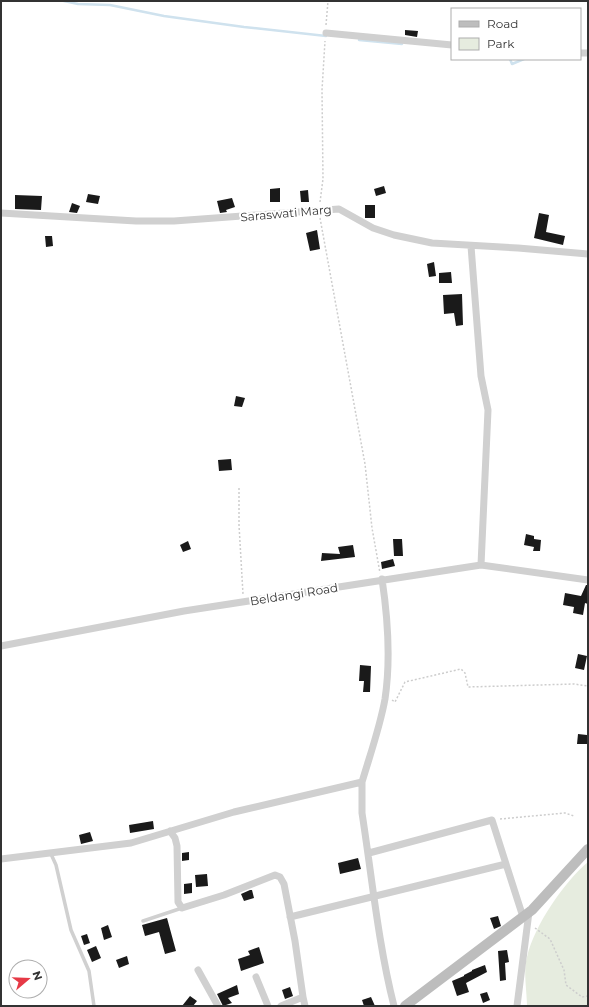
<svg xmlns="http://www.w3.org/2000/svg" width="589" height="1007" font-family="Montserrat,sans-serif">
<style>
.green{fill:#e6ecdf}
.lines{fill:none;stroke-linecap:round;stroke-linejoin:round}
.stream{stroke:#cfe2ee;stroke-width:2.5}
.building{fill:#1a1a1a}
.path{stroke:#cdcdcd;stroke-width:1.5;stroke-dasharray:2 2;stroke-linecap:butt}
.lane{stroke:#d0d0d0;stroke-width:3.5}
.street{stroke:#d0d0d0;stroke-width:7}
.secondary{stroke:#bdbdbd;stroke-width:10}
.labels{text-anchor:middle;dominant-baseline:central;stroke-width:4;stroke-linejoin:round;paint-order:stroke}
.street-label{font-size:12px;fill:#333;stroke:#fff}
</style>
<rect width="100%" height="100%" fill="#fff"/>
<path class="green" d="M 588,862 L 588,1006 L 527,1006 C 527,992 523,970 527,957 C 534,926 564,882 588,862 Z"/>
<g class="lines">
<path class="stream" d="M 64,1 L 78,4 L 110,5 L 164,16 L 244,27 L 326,36
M 359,40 L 402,44
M 510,59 L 512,64 L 524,59"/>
</g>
<path class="building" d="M 405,30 L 418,31 L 417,37 L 405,35 Z
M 384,186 L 386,193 L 376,196 L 374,189 Z
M 280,188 L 280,202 L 270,202 L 270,189 Z
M 308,190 L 309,202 L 301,202 L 300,191 Z
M 88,194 L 100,196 L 98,204 L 86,202 Z
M 15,195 L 42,196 L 41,210 L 15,209 Z
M 232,198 L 235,207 L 226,210 L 227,212 L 220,213 L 217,201 Z
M 72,203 L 80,206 L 77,213 L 69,212 Z
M 365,205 L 375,205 L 375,218 L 365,218 Z
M 539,213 L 549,215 L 546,232 L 565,236 L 563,245 L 534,238 Z
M 317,230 L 320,249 L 310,251 L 306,233 Z
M 45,236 L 52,236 L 53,246 L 46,247 Z
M 434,262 L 436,276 L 429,277 L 427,264 Z
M 451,272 L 452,283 L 439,283 L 439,273 Z
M 462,294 L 463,325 L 456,326 L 454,313 L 444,314 L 443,295 Z
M 236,396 L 245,398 L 242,407 L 234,406 Z
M 231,459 L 232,470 L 219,471 L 218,460 Z
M 526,534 L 534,536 L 534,539 L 541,540 L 540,551 L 533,551 L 534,547 L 524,545 Z
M 393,539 L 402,539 L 403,556 L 394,556 Z
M 188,541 L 191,549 L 183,552 L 180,545 Z
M 353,545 L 355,557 L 321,561 L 322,553 L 340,554 L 338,547 Z
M 393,559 L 395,566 L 382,569 L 381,562 Z
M 586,585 L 588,585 L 588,604 L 585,603 L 583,615 L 573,613 L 574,607 L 563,605 L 565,593 L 581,596 Z
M 578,654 L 587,656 L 584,670 L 575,668 Z
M 360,665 L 371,666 L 370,692 L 363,692 L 364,681 L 359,681 Z
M 578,734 L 587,735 L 587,744 L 577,744 Z
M 153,821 L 154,829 L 130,833 L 129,825 Z
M 90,832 L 93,841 L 81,844 L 79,835 Z
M 189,852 L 189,860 L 182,861 L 182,853 Z
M 358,858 L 361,869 L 340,874 L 338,863 Z
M 207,874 L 208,886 L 196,887 L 195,875 Z
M 192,883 L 192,893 L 184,894 L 184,884 Z
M 250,890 L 252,890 L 254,898 L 244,901 L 241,894 Z
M 498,916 L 501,926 L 494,929 L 490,918 Z
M 167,918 L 176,951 L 165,954 L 159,932 L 145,936 L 142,925 Z
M 108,925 L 112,937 L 104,940 L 101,928 Z
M 87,934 L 90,943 L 84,945 L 81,936 Z
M 96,946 L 101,958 L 92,962 L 87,950 Z
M 259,947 L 264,963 L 241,971 L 238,959 L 250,955 L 248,951 Z
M 507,950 L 509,962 L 505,963 L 506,980 L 500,981 L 498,951 Z
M 127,956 L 129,964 L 119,968 L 116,960 Z
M 485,965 L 487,972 L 466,983 L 469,992 L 457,996 L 452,981 L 464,976 L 464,975 L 472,971 L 472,970 Z
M 237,985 L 239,994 L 228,998 L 232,1003 L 223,1006 L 217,994 Z
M 290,987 L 293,996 L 285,999 L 282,990 Z
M 487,992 L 490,1000 L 483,1003 L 480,994 Z
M 190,996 L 197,1001 L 193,1006 L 182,1006 Z
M 371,997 L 375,1006 L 364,1006 L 362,1000 Z"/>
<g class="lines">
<path class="path" d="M 326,25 L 328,1
M 320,202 L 323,179 L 322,90 L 325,41
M 320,218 L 365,464 L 372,528 L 380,573
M 239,488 L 239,525 L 243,594
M 392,700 L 395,702 L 405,682 L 461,669 L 465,673 L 468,687 L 574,684 L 588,686
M 500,819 L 565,813 L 574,816
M 535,928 L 550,939 L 564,970 L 566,985 L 582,997 L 588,996"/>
<path class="lane" d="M 51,854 L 56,865 L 71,930 L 89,971 L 94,1006
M 143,921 L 182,908"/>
<path class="street" d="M 326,33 L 452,45
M 580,53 L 588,53
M 1,213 L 136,221 L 174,221 L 339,209 L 373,228 L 394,235 L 432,243 L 518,248 L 588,254
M 471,246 L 481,376 L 488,410 L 481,565
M 382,579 C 388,619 391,659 385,699 C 380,727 370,755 362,782 L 362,813 C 372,877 378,943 394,1006
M 1,646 L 184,611 L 481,565 L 588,580
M 170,831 L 175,838 L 177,846 L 178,902 L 182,908 L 224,895 L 275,875 L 280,877 L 284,884 L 295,941 L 303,997
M 369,853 L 492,820 L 506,864
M 1,859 L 131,843 L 234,812 L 362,782
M 290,917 L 506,864 L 523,917
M 198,970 L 218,1006
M 256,977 L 268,1006
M 281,1006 L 303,997 L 305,1006
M 517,1006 L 529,912"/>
<path class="secondary" d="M 405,1006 L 532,910 L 588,849"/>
</g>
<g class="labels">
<g class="street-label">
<text transform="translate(286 213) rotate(-5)">Saraswati Marg</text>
<text transform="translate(294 594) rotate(-9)">Beldangi Road</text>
</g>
</g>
<rect width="589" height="1007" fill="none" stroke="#333333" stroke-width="4"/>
<rect x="451" y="8" width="130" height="52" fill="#ffffff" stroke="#adadad"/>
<rect x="459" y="21" width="20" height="6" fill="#bdbdbd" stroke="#adadad"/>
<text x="487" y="28" font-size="12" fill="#333333">Road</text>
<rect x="459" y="38" width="20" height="12" fill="#e6ecdf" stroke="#adadad"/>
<text x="487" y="48" font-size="12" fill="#333333">Park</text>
<g transform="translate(28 979) rotate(71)"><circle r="19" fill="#ffffff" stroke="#adadad"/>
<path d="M0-3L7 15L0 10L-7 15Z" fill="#e63946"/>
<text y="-6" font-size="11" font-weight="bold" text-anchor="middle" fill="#333333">N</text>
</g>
</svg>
